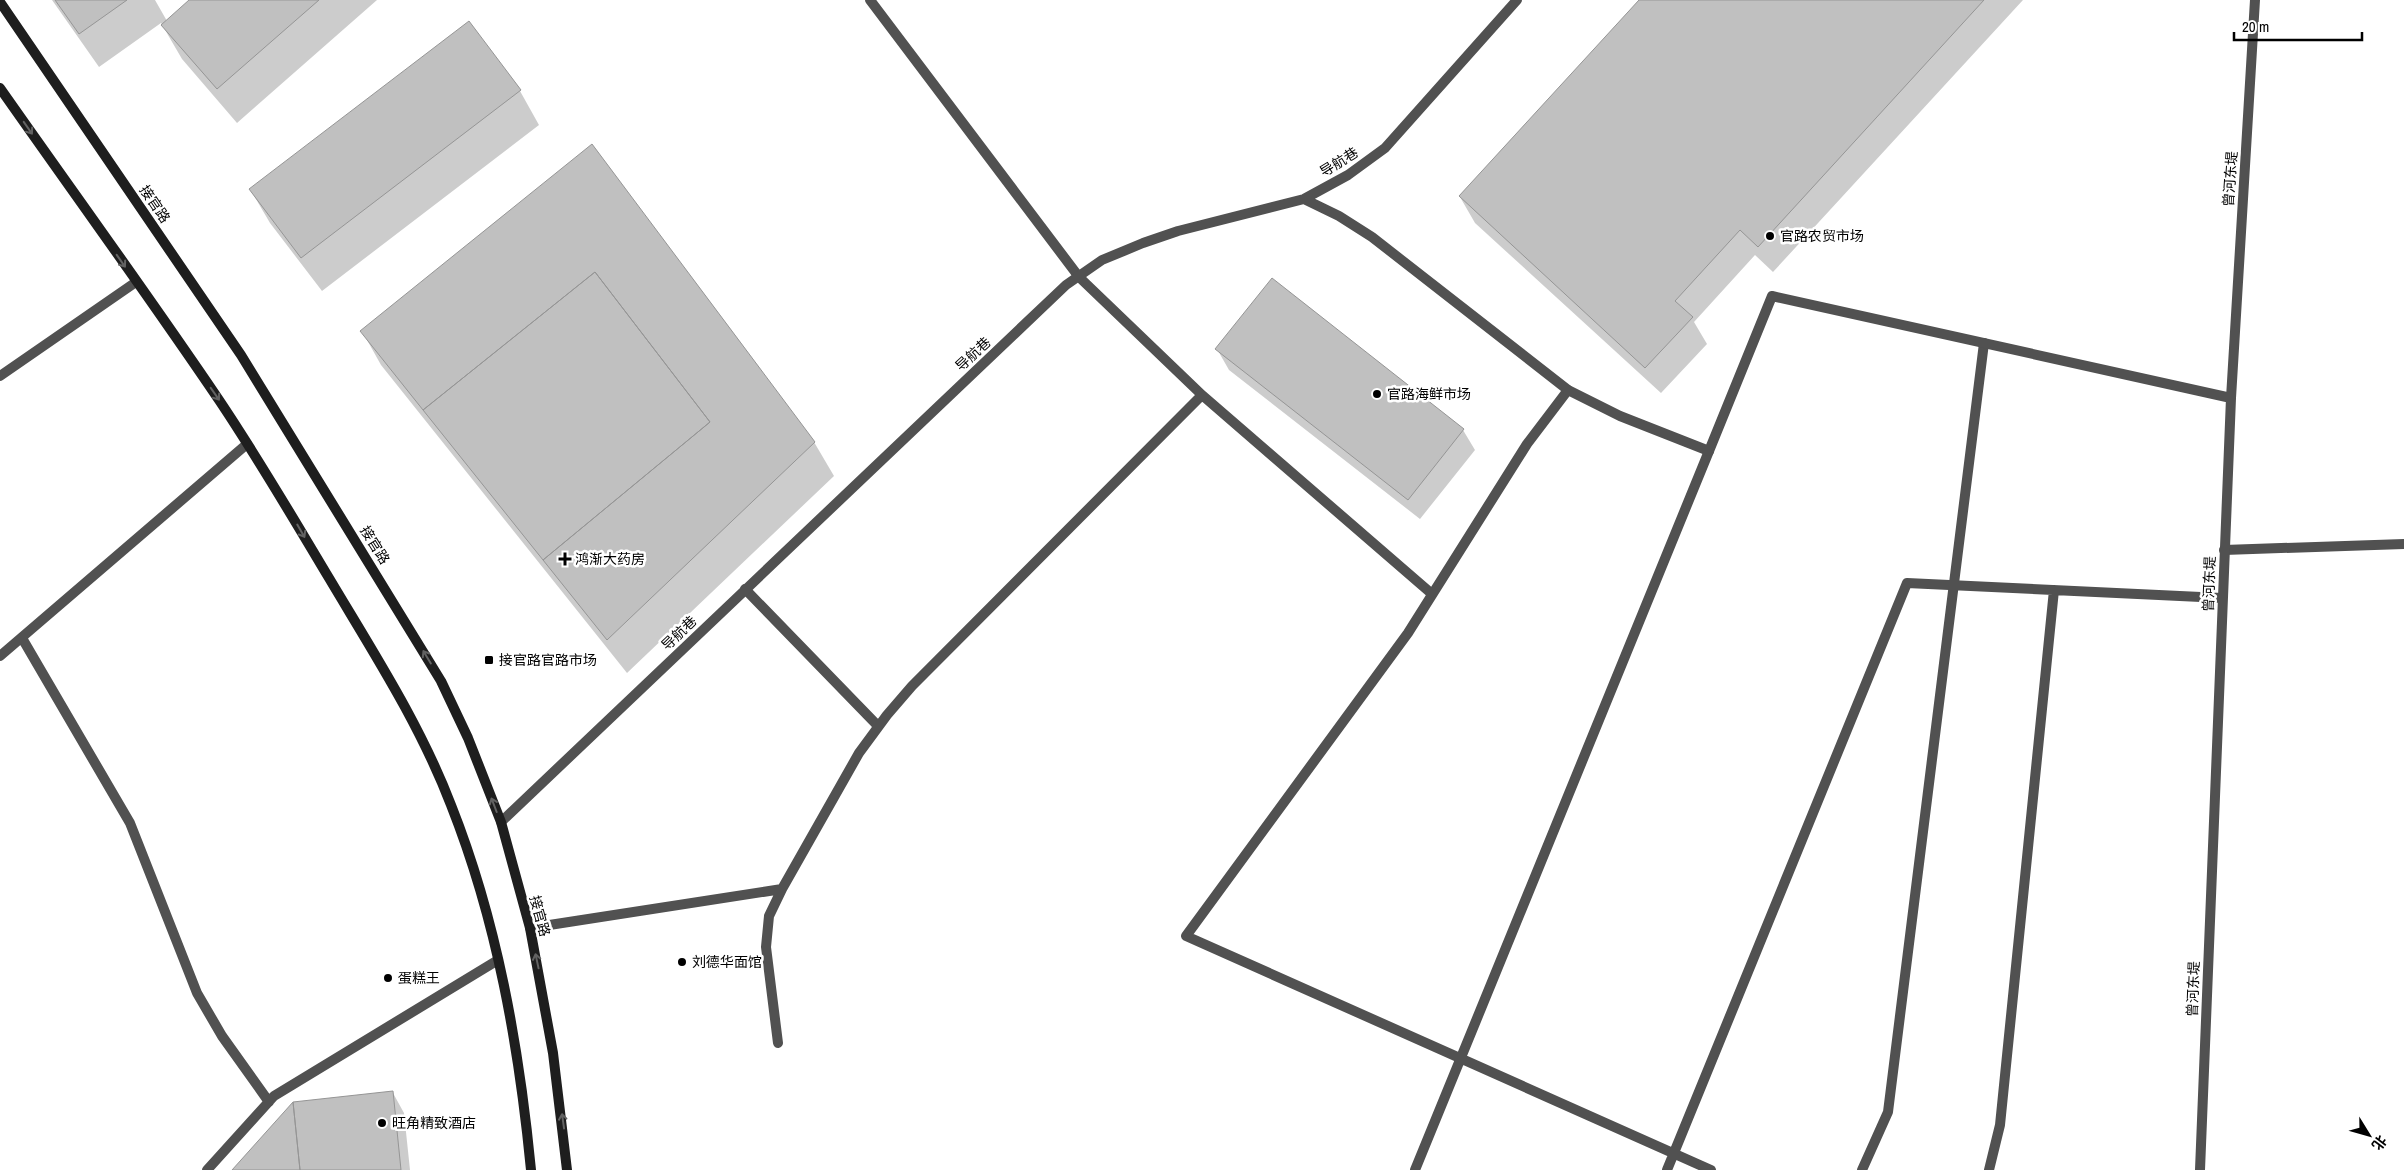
<svg xmlns="http://www.w3.org/2000/svg" width="2404" height="1170" font-family="'Archivo Narrow','Noto Sans SC',sans-serif">
<style>
.shadow{fill:#0003}
.building{fill:#c0c0c0;stroke:#959595}
.lines{fill:none;stroke-linecap:round;stroke-linejoin:round}
.service{stroke:#515151;stroke-width:10}
.minor{stroke:#515151;stroke-width:10}
.secondary{stroke:#1e1e1e;stroke-width:10}
.oneway{stroke:#626262}
.poi-dot{fill:#000;stroke:#fff;stroke-width:2}
.labels{text-anchor:middle;dominant-baseline:central;stroke-width:5;stroke-linejoin:round;paint-order:stroke}
.street-label{font-size:14px;fill:#000;stroke:#fff}
.poi-label{font-size:14px;fill:#000;stroke:#fff;text-anchor:start}
</style>
<rect width="100%" height="100%" fill="#fff"/>
<path class="shadow" d="M 52,0 L 155,0 L 167,21 L 191,0 L 377,0 L 237,123 L 182,59 L 161,23 L 99,67 Z
M 1641,0 L 2023,0 L 1773,272 L 1755,255 L 1694,322 L 1707,344 L 1661,393 L 1475,223 L 1460,197 Z
M 468,23 L 520,91 L 539,125 L 322,291 L 270,223 L 250,189 Z
M 362,331 L 814,442 L 834,476 L 627,673 L 381,365 Z
M 1217,349 L 1463,430 L 1475,450 L 1420,519 L 1229,370 Z
M 393,1093 L 404,1113 L 410,1170 L 234,1170 Z"/>
<path class="building" d="M 55,0 L 127,0 L 79,34 Z
M 189,0 L 319,0 L 217,89 L 161,25 Z
M 1639,0 L 1984,0 L 1758,247 L 1740,230 L 1675,301 L 1693,317 L 1645,368 L 1459,196 Z
M 469,21 L 521,90 L 301,258 L 249,189 Z
M 592,144 L 815,442 L 607,640 L 543,560 L 710,422 L 595,272 L 423,410 L 360,331 Z
M 595,272 L 710,422 L 543,560 L 423,410 Z
M 1272,278 L 1464,429 L 1408,500 L 1215,349 Z
M 393,1091 L 401,1170 L 300,1170 L 293,1102 Z
M 293,1102 L 300,1170 L 232,1170 Z"/>
<g class="lines">
<path class="service" d="M 0,376 L 136,282
M 1568,390 L 1527,444 L 1408,633 L 1186,936 L 1711,1170
M 1202,395 L 1432,594
M 2224,550 L 2404,544
M 745,589 L 878,726
M 22,638 L 130,823 L 197,993 L 222,1036 L 269,1102
M 0,656 L 247,444
M 530,928 L 782,889
M 778,1043 L 766,947 L 769,916 L 782,889 L 859,753 L 887,715 L 912,686 L 1202,395 L 1079,277 L 870,0
M 207,1170 L 274,1096 L 498,960
M 1415,1170 L 1709,451
M 1667,1170 L 1907,583 L 2222,598
M 1862,1170 L 1888,1112 L 1984,343
M 1989,1170 L 2000,1125 L 2054,590"/>
<path class="minor" d="M 1304,199 L 1339,216 L 1372,237 L 1568,390 L 1620,416 L 1709,451 L 1772,296 L 2231,398
M 501,822 L 1066,285 L 1102,260 L 1143,243 L 1178,231 L 1304,199 L 1348,175 L 1385,148 L 1517,0
M 2200,1170 L 2231,398 L 2255,0"/>
<path class="secondary" d="M 0,2 L 241,355 L 441,681 L 468,738 L 501,822 L 530,928 L 553,1053 L 567,1170
M 0,88 C 73,192 148,295 219,400 C 258,458 293,518 329,578 C 373,652 420,724 451,805 C 497,921 519,1046 531,1170"/>
</g>
<defs><path id="oneway-shaft" d="M-6 0H5M1.5-3L5.5 0L1.5 3" fill="none" stroke-width="1.6" stroke-linecap="round" stroke-linejoin="round" transform="scale(1.25)"/></defs>
<g class="oneway">
<use href="#oneway-shaft" transform="translate(28 128) rotate(55)"/>
<use href="#oneway-shaft" transform="translate(121 261) rotate(55)"/>
<use href="#oneway-shaft" transform="translate(215 394) rotate(55)"/>
<use href="#oneway-shaft" transform="translate(301 531) rotate(60)"/>
<use href="#oneway-shaft" transform="translate(427 657) rotate(-121)"/>
<use href="#oneway-shaft" transform="translate(494 805) rotate(-111)"/>
<use href="#oneway-shaft" transform="translate(537 961) rotate(-102)"/>
<use href="#oneway-shaft" transform="translate(563 1121) rotate(-98)"/>
</g>
<g class="poi-dot">
<circle cx="1770" cy="236" r="5"/>
<circle cx="1377" cy="394" r="5"/>
<path d="M562.5 551.5h5v5h5v5h-5v5h-5v-5h-5v-5h5z"/>
<rect x="484" y="655" width="10" height="10" rx="2.5"/>
<circle cx="682" cy="962" r="5"/>
<circle cx="388" cy="978" r="5"/>
<circle cx="382" cy="1123" r="5"/>
</g>
<g class="labels">
<g class="street-label">
<text transform="translate(1339 162) rotate(-32)">导航巷</text>
<text transform="translate(2230 179) rotate(-86)">曾河东堤</text>
<text transform="translate(155 204) rotate(56)">接官路</text>
<text transform="translate(973 354) rotate(-43)">导航巷</text>
<text transform="translate(375 545) rotate(58)">接官路</text>
<text transform="translate(2209 584) rotate(-88)">曾河东堤</text>
<text transform="translate(679 633) rotate(-44)">导航巷</text>
<text transform="translate(540 916) rotate(75)">接官路</text>
<text transform="translate(2193 989) rotate(-88)">曾河东堤</text>
</g>
<g class="poi-label">
<text x="1780" y="236">官路农贸市场</text>
<text x="1387" y="394">官路海鲜市场</text>
<text x="575" y="559">鸿渐大药房</text>
<text x="499" y="660">接官路官路市场</text>
<text x="692" y="962">刘德华面馆</text>
<text x="398" y="978">蛋糕王</text>
<text x="392" y="1123">旺角精致酒店</text>
</g>
</g>
<g transform="translate(2369 1135) rotate(127)" stroke="#ffffff" stroke-width="4" paint-order="stroke">
<path d="M0-4L9 19L0 12L-9 19Z" fill="#000000"/>
<text y="-8" font-size="14" font-weight="bold" text-anchor="middle" fill="#000000">北</text>
</g>
<path d="M2234 32v8h128v-8" fill="none" stroke="#000000" stroke-width="2.5"/>
<text x="2242" y="32" font-size="15" fill="#000000" stroke="#ffffff" stroke-width="4" paint-order="stroke">20 m</text>
</svg>
